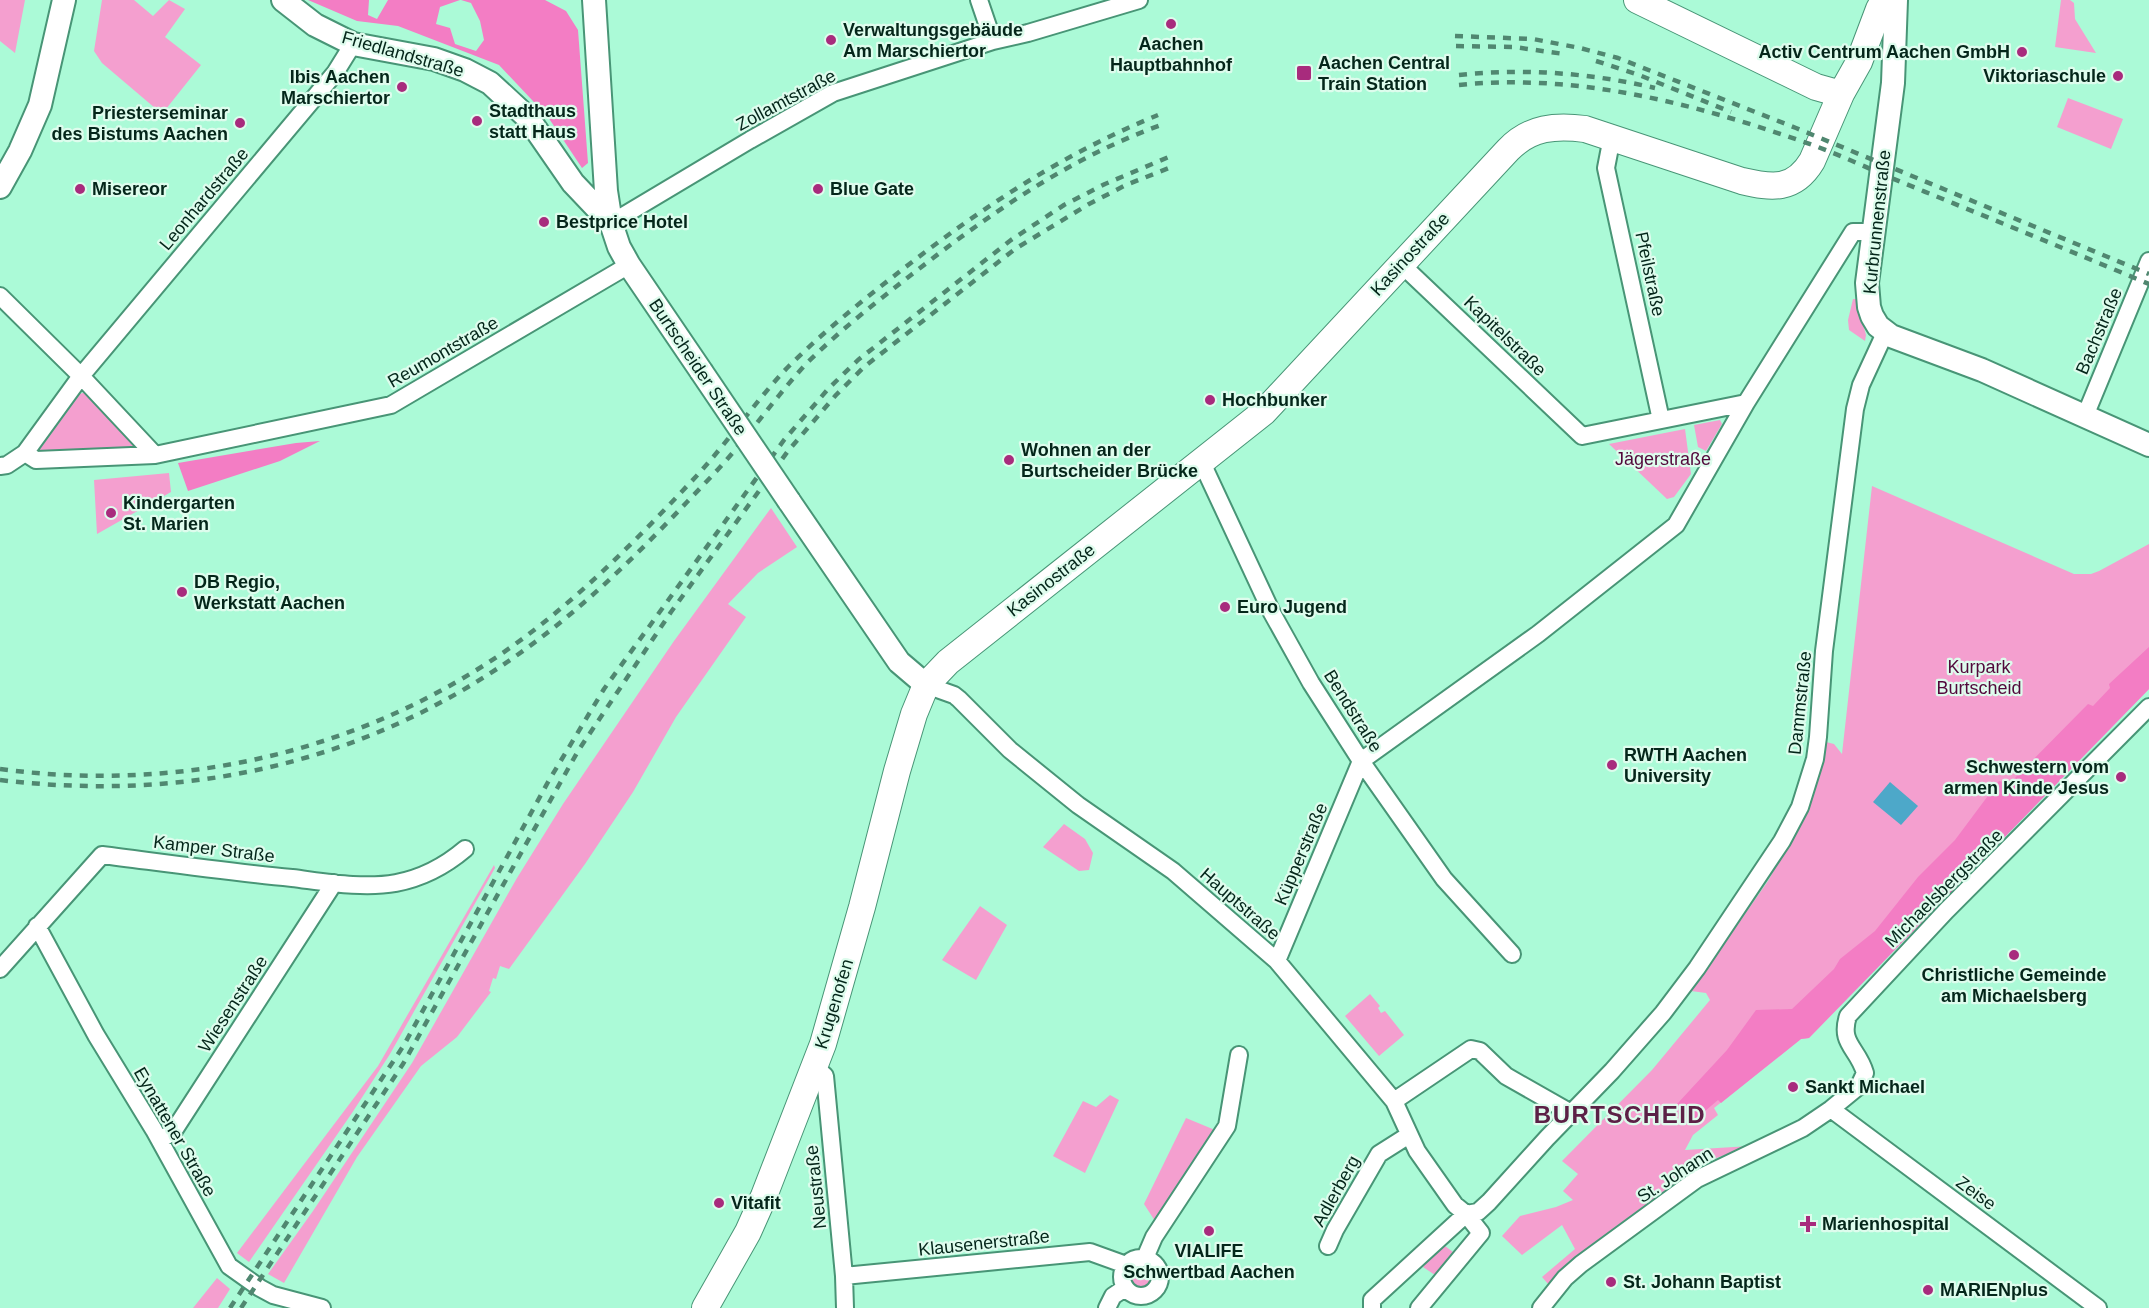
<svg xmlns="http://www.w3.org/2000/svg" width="2149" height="1308" font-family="Arial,sans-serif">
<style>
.green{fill:#f49fcf}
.forest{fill:#f37dc4}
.water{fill:#4da8c9}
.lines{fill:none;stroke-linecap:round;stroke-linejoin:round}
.street-casing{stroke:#489576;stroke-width:20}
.secondary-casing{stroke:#489576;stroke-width:26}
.primary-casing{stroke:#489576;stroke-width:28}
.street{stroke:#fff;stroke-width:16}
.secondary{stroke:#fff;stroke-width:22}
.primary{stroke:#fff;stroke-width:26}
.rail{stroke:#508770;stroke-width:4.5;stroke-dasharray:8 8;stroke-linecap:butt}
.secondary-bridge-casing{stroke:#489576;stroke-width:26;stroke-linecap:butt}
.secondary-bridge{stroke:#fff;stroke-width:22}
.poi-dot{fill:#a82b7d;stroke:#defced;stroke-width:2}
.labels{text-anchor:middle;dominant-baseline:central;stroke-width:4.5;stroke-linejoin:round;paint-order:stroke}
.poi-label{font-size:18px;font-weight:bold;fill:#04261a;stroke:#defced;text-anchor:start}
.street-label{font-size:18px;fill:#04261a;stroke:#defced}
.park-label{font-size:18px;fill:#52083b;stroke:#defced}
.district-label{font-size:24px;font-weight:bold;letter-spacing:1.5px;fill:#5c2046;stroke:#defced}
</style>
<rect width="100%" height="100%" fill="#abfad7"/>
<path class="green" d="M 0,0 L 25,0 L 15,53 L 0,41 Z
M 102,0 L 134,0 L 153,16 L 169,0 L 185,9 L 165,37 L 201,65 L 162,114 L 102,63 L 94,51 Z
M 2061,0 L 2070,0 L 2074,3 L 2075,19 L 2096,53 L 2055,47 Z
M 2068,98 L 2123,119 L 2111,149 L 2057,127 Z
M 1853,299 L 1856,299 L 1866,335 L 1865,341 L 1849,330 L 1848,320 Z
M 85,392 L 133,440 L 135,450 L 40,453 L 40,449 L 80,394 Z
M 1720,420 L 1722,424 L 1706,451 L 1698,447 L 1694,425 Z
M 1685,429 L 1691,474 L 1674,497 L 1667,499 L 1609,444 Z
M 169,473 L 171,492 L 97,534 L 94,480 Z
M 1872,486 L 2074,574 L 2091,574 L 2099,571 L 2149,544 L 2149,689 L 1809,1038 L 1801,1039 L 1714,1108 L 1718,1115 L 1693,1135 L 1685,1150 L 1750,1146 L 1708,1161 L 1687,1174 L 1568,1262 L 1549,1285 L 1542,1277 L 1575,1249 L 1562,1225 L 1522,1255 L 1502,1236 L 1520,1216 L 1556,1207 L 1573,1200 L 1563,1191 L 1578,1174 L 1562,1161 L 1652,1070 L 1710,1000 L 1706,993 L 1691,991 L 1768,881 L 1805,815 L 1819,777 L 1826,742 L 1834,744 L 1842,754 Z
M 771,508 L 797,547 L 758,573 L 728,604 L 746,617 L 676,717 L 633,792 L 585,864 L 509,969 L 500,966 L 496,979 L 493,978 L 489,991 L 491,992 L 457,1037 L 421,1066 L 357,1157 L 284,1283 L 268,1274 L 313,1211 L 412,1063 L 517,878 L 563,804 L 674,641 Z
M 1064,824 L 1085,839 L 1093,853 L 1089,870 L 1079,871 L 1043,847 Z
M 494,865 L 495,868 L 390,1054 L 352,1113 L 249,1262 L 237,1253 L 378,1066 Z
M 980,906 L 1007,925 L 976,980 L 942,960 Z
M 1370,994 L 1380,1006 L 1378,1008 L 1381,1013 L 1385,1011 L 1404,1035 L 1379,1056 L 1345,1016 Z
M 1110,1095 L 1119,1100 L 1085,1173 L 1053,1156 L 1083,1101 L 1096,1107 Z
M 1186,1118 L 1215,1130 L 1155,1221 L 1144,1204 Z
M 1441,1243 L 1453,1252 L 1435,1275 L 1423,1267 Z
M1126 1278a14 14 0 1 1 28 0a14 14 0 1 1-28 0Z
M 217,1278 L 230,1289 L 218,1308 L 193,1308 Z"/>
<path class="forest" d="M 308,0 L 369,0 L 368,15 L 377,19 L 388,0 L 460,0 L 440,7 L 436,24 L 450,28 L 455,44 L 476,51 L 484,40 L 480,21 L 471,3 L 461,0 L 545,0 L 566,11 L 578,30 L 588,163 L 582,168 L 548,117 L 499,65 L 398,26 L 357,21 Z
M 320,441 L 280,461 L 188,491 L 178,463 L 296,443 Z
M 2149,647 L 2149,689 L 1809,1038 L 1801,1039 L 1721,1103 L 1718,1100 L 1691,1123 L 1683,1112 L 1667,1120 L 1665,1117 L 1727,1050 L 1756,1010 L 1792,1009 L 1834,969 L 1840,959 L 1875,931 L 1918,877 L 1955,840 L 1999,781 L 2010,783 L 2088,704 L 2093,706 L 2110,688 L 2109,684 Z"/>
<path class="water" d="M 1890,782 L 1918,806 L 1901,825 L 1873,802 Z"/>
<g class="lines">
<g class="street-casing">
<path id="street" d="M 979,0 L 993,41
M 1612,137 L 1606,168 L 1661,420
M 611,223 L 750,140 L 833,93 L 993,41 L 1028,33 L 1139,0
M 1401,264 L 1582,436 L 1746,403
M 0,296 L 81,376 L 155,455
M 2085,416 L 2149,261
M 25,453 L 36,460 L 155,455 L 391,405 L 629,265
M 1202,463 L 1272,613 L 1311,683 L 1361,761 L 1444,879 L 1512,954
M 0,466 L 7,465 L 25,453 L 81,376 L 335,73 L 353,44
M 926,685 L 954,695 L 959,699 L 1010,750 L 1078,805 L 1173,871 L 1277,961 L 1394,1101 L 1417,1151 L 1455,1205 L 1466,1214 L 1481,1233 L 1419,1308
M 1361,761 L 1538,634 L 1676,525 L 1746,403 L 1853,232 L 1874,232
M 37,926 L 96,1035 L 154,1130 L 229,1266 L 260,1288 L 273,1295 L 322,1308
M 1277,961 L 1361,761
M 0,969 L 102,855 C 165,863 228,872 292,878 C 325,882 363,889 396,883 C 422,878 445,866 465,849
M 815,1067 L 825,1076 L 844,1276 L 845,1308
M 1394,1101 L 1471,1049 L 1480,1051 L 1506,1076 L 1571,1113
M 1831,1109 L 2098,1308
M 160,1140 L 173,1132 L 334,883
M 1328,1246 L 1335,1230 L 1379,1154 L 1409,1135
M1122 1277a19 19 0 1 1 38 0a19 19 0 1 1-38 0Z
M 1145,1258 L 1154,1237 L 1227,1126 L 1239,1055
M 844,1276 L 1090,1252 L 1126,1265
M 1107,1308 L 1113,1296 L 1125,1288
M 1372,1308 L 1372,1300 L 1466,1214 L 1478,1212 L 1489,1202 L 1547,1138 L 1612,1071 L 1663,1013 L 1697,968 L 1782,841 L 1800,807 L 1815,759 L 1818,737 L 1824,651 L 1855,409 L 1861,385 L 1885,333
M 1541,1308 L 1565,1278 L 1581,1264 L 1697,1179 L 1803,1128 L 1831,1109 L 1859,1086 L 1865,1073 C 1858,1048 1839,1044 1848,1016 L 1946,911 L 2149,707"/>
</g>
<g class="secondary-casing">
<path id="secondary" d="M 283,0 L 315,25 L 353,44 L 434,59 L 465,70 L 490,83 L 528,118 L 573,183 L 611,223
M 594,0 L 606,191 L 611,223 L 619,247 L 629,265 L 701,371
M 1896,0 L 1893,83 L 1867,283 L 1869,307 L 1872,316 L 1878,326 L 1891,336 L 1982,370 L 2149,445
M 0,187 L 20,151 L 40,105 L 64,0
M 789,501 L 899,662 L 926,685"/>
</g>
<g class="primary-casing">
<path id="primary" d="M 1637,0 L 1816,87 L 1841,94
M 705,1308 L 748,1232 L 764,1196 L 823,1044 L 862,907 L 897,771 L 914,714 L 926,685 L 948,662 L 1264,412 L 1508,150 C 1530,127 1556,125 1585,129 L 1742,181 C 1772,188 1794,191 1812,161 L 1841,94 L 1859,62 L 1879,9 L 1884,0"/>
</g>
<use href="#street" class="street"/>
<use href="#secondary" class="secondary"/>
<use href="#primary" class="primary"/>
<path class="rail" d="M 1455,36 L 1533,39 L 1580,48 L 1618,58 L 1796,128 L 2149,274
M 1456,46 L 1514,47 L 1564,54
M 1596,61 L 1639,75 L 1731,112
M 1459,75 C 1525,68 1590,73 1655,88
M 1459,85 C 1576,73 1692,103 1801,141 C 1837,153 1871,170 1906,184 C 1987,217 2068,250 2149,284
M 0,769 C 170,792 341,757 486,664 C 561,616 627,550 688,485 C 724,448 752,405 787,368 C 823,332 863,300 903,269 C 984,206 1063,154 1158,115
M 0,780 C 192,803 371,762 527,648 C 585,606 638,554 687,502 C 706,482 726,462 743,440 C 764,415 783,389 805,365 C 838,332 875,303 911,275 C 988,215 1069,158 1161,125
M 230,1308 L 404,1045 L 548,782 L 604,689 L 784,440 L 829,388 L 858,360 L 1011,240 L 1064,205 L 1105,184 L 1171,156
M 241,1308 L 403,1064 L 578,751 L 671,612 L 788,451 L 836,395 L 864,367 L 1015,249 L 1089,204 L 1126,185 L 1174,166"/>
<g class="secondary-bridge-casing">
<path id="secondary-bridge" d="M 701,371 L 789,501"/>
</g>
<use href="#secondary-bridge" class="secondary-bridge"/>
</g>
<g class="poi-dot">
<circle cx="1171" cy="24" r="6"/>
<circle cx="831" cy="40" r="6"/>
<circle cx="2022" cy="52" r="6"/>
<rect x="1296" y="65" width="16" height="16" rx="3"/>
<circle cx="2118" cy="76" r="6"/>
<circle cx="402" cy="87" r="6"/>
<circle cx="477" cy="121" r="6"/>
<circle cx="240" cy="123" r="6"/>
<circle cx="80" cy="189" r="6"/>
<circle cx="818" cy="189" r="6"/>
<circle cx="544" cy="222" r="6"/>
<circle cx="1210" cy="400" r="6"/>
<circle cx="1009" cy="460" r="6"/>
<circle cx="111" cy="513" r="6"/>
<circle cx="182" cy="592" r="6"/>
<circle cx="1225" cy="607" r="6"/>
<circle cx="1612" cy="765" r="6"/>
<circle cx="2121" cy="777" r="6"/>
<circle cx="2014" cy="955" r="6"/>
<circle cx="1793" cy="1087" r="6"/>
<circle cx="719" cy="1203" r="6"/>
<path d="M1805 1215h6v6h6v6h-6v6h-6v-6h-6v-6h6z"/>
<circle cx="1209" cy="1231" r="6"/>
<circle cx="1611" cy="1282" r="6"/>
<circle cx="1928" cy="1290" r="6"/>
</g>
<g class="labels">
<g class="poi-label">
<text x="843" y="30">Verwaltungsgebäude<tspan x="843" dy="21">Am Marschiertor</tspan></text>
<text x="1171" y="44" text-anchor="middle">Aachen<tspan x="1171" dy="21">Hauptbahnhof</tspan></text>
<text x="2010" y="52" text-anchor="end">Activ Centrum Aachen GmbH</text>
<text x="1318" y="63">Aachen Central<tspan x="1318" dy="21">Train Station</tspan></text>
<text x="2106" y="76" text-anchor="end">Viktoriaschule</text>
<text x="390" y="77" text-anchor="end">Ibis Aachen<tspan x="390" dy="21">Marschiertor</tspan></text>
<text x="489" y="111">Stadthaus<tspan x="489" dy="21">statt Haus</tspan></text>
<text x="228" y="113" text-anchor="end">Priesterseminar<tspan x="228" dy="21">des Bistums Aachen</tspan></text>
<text x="92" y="189">Misereor</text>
<text x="830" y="189">Blue Gate</text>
<text x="556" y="222">Bestprice Hotel</text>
<text x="1222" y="400">Hochbunker</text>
<text x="1021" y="450">Wohnen an der<tspan x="1021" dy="21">Burtscheider Brücke</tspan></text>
<text x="123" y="503">Kindergarten<tspan x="123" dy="21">St. Marien</tspan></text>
<text x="194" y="582">DB Regio,<tspan x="194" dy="21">Werkstatt Aachen</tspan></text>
<text x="1237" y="607">Euro Jugend</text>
<text x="1624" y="755">RWTH Aachen<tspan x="1624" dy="21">University</tspan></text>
<text x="2109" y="767" text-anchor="end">Schwestern vom<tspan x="2109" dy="21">armen Kinde Jesus</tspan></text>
<text x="2014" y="975" text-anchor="middle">Christliche Gemeinde<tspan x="2014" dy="21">am Michaelsberg</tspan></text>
<text x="1805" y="1087">Sankt Michael</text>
<text x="731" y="1203">Vitafit</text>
<text x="1822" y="1224">Marienhospital</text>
<text x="1209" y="1251" text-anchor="middle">VIALIFE<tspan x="1209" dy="21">Schwertbad Aachen</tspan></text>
<text x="1623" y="1282">St. Johann Baptist</text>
<text x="1940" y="1290">MARIENplus</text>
</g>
<g class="street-label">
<text transform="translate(403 54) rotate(16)">Friedlandstraße</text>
<text transform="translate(786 100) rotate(-28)">Zollamtstraße</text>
<text transform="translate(204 199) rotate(-50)">Leonhardstraße</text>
<text transform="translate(1877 222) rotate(-84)">Kurbrunnenstraße</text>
<text transform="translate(1410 254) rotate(-47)">Kasinostraße</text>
<text transform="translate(1650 274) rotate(78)">Pfeilstraße</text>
<text transform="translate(2099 331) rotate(-67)">Bachstraße</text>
<text transform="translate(1505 336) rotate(44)">Kapitelstraße</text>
<text transform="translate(443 352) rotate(-30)">Reumontstraße</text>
<text transform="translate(698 367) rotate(56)">Burtscheider Straße</text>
<text transform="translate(1051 580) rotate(-38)">Kasinostraße</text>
<text transform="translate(1800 703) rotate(-84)">Dammstraße</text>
<text transform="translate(1353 711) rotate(58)">Bendstraße</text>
<text transform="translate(214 849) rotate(7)">Kamper Straße</text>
<text transform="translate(1301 854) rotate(-67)">Küpperstraße</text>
<text transform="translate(1944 888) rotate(-45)">Michaelsbergstraße</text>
<text transform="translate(1240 904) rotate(41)">Hauptstraße</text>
<text transform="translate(233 1004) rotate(-57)">Wiesenstraße</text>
<text transform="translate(834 1004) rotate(-73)">Krugenofen</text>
<text transform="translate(175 1132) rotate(60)">Eynattener Straße</text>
<text transform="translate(1675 1175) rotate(-33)">St. Johann</text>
<text transform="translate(816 1187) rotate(-96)">Neustraße</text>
<text transform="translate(1336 1191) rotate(-61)">Adlerberg</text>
<text transform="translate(1976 1193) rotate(36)">Zeise</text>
<text transform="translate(984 1243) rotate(-6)">Klausenerstraße</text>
</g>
<g class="park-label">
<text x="1663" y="459">Jägerstraße</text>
<text x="1979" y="667">Kurpark<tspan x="1979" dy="21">Burtscheid</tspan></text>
</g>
<g class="district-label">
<text x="1620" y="1114">BURTSCHEID</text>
</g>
</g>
</svg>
